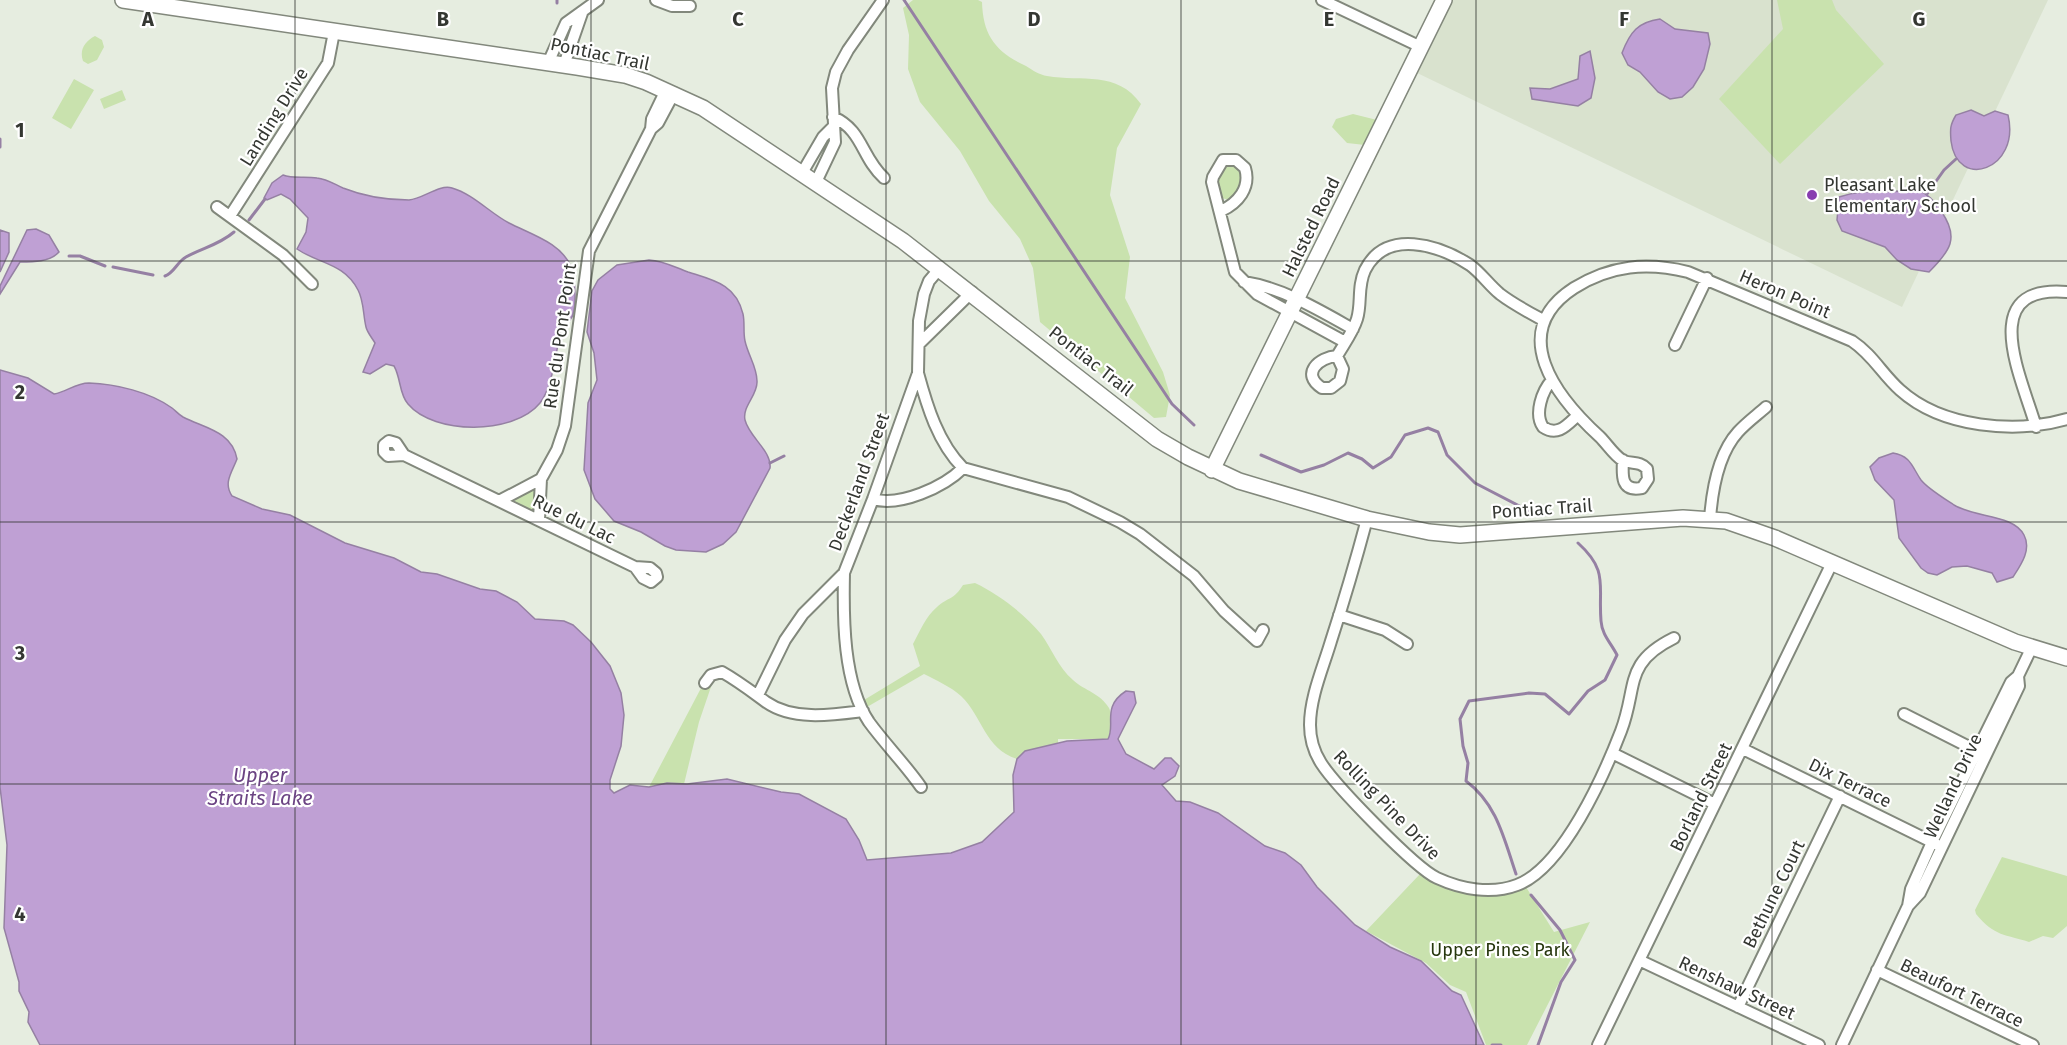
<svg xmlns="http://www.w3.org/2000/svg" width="2067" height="1045" font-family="'Fira Sans',sans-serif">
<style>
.built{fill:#d9e2ce}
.green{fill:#c9e2ae}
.water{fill:#bfa0d4;stroke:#9580a3;stroke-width:1.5}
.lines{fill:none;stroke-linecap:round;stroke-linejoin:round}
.stream{stroke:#9580a3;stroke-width:3}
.street-casing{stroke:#82887c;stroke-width:14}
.secondary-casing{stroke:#82887c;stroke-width:18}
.street{stroke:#fff;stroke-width:10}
.secondary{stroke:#fff;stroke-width:15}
.grid{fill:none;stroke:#343732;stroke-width:1.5;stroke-opacity:0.55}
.poi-dot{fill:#883eb0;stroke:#fff;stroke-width:2}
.labels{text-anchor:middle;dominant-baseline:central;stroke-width:4.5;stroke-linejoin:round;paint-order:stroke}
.street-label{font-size:18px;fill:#343732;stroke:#fff}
.poi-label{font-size:18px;fill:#343732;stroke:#fff;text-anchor:start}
.park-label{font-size:18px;fill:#27370e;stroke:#fff}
.water-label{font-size:20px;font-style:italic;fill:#6b4383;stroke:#fff}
.grid-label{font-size:20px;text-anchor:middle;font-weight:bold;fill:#343732;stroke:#fff;stroke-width:4.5;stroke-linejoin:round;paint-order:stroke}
</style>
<rect width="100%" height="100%" fill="#e6ede0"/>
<path class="built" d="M 1445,0 L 2048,0 L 1902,307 L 1411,70 Z"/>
<path class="green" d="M 913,0 L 978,0 L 982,2 C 983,36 996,52 1026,66 C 1032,70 1040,75 1047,76 C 1082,82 1117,70 1141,104 L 1117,148 L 1110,195 L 1130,257 L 1125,298 L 1163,372 L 1170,395 L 1166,417 L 1154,418 L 1040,322 L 1033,268 L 1020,239 L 989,201 L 960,151 L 920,102 L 908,69 L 909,35 L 903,8 Z
M 1777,0 L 1832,0 L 1836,10 L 1884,64 L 1780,164 L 1719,99 L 1783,29 Z
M 95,36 L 102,40 L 104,47 L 97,60 L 88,64 L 83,61 C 79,50 85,41 95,36 Z
M 74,79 L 94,90 L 71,129 L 52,118 Z
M 122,90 L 126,100 L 104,109 L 100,99 Z
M 1353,114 L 1377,120 L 1365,145 L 1347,143 L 1332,127 L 1336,119 Z
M 1228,164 L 1239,168 L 1242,176 L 1236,196 L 1229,200 L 1222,198 L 1218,179 Z
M 535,488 L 535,509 L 532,512 L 514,503 L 516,498 Z
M 975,583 C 1000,595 1023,613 1041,634 C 1052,649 1058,667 1073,680 C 1085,691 1100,693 1109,708 C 1112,713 1111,734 1108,739 L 1058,739 L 1058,744 C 1043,749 1028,746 1017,759 C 984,748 983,717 961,696 C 951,687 936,680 924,674 L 867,707 L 864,700 L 920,666 L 913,644 C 920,631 926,616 937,607 C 948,597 954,600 963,585 Z
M 710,671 L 715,675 L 699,722 L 684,784 L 667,783 L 649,787 Z
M 2002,857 L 2067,876 L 2067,926 L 2053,938 L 2043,936 L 2029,942 C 2005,934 1995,937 1976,914 L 1975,910 Z
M 1420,874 C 1453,898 1488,899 1526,887 L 1554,932 L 1590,922 L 1527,1045 L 1486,1045 L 1466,992 L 1450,985 L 1426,963 L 1366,931 Z"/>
<path class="water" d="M 1660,19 L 1675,29 L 1708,33 L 1710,44 L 1704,69 L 1693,87 L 1682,97 L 1670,99 L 1658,92 L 1640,72 L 1628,65 L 1622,53 C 1630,32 1638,22 1660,19 Z
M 1590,51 L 1595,78 L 1591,98 L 1578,106 L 1532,99 L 1530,88 L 1550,89 L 1578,79 L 1580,56 Z
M 1971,110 L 1984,116 L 1995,111 L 2008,115 C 2021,170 1957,191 1951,141 C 1950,129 1950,125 1956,115 Z
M 283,175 C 293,179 305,176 317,178 C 327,179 334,184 343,188 C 363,196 387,200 409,200 C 423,199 439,184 452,188 C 473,194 490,213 509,223 C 530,234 562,243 571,267 C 575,278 578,311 570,320 C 567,324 563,324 561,329 C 556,350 553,387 540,403 C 514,435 434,435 408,404 C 399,394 401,378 394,366 L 386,364 L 370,374 L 363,372 L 375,343 C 372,338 367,332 366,327 C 363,315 364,301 358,290 C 344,263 319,264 297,249 L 306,232 L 308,218 L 290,199 L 281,194 L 267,200 L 264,198 L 272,183 Z
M 1917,189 C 1929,195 1933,200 1941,211 C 1960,238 1950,251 1929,272 L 1911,269 L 1897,260 L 1885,247 L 1842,231 L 1837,220 L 1839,197 C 1869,187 1889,195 1917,189 Z
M 36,229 L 49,235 L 59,252 C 50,262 33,262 20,262 L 0,294 L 0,286 L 27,230 Z
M 0,230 L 9,233 L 9,252 L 0,272 Z
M 649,260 C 664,261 674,267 688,272 C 713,280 736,284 743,314 C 745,323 743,332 745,341 C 748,355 757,367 757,381 C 758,395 742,406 745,420 C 749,437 772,451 770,468 L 736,532 L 723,544 L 706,552 L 676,550 L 665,546 L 641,532 L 614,521 L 595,499 L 584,470 L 588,403 L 597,380 L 594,353 L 587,332 L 592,291 L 598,280 L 617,265 Z
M 0,370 L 28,378 L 54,394 C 67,392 75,383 89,383 C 116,384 150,392 172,408 C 176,411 178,414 183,417 C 204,428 232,431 237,459 C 232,472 223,483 232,496 L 262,509 L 290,515 L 345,543 L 394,558 L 421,572 L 437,574 L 480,589 L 496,591 L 517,602 L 535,619 L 564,621 L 573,625 L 591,642 L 610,666 L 621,693 L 624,715 L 621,746 L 610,780 L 610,789 L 614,793 L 630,785 L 649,787 L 667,783 L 687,784 L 727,779 L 781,792 L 799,794 L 846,819 L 859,840 L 867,860 L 951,853 L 982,842 L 1014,812 L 1013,775 L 1017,759 L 1025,751 L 1067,741 L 1108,739 C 1116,725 1101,707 1126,691 L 1134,692 L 1136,703 L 1118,739 L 1126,754 L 1154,769 L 1165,758 L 1171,758 L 1179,766 L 1175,776 L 1162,785 L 1176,801 L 1190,802 L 1218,813 L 1265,846 L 1285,853 L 1301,865 L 1317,887 L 1355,925 L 1390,947 L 1421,961 L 1452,991 L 1461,995 L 1484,1045 L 40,1045 L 28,1022 L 29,1012 L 19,991 L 19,982 L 4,928 L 7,845 L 0,787 Z
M 1893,453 C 1911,456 1912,467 1921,480 C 1927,488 1945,499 1954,505 C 1975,518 2013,514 2024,535 C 2032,550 2020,566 2013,577 L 1997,582 L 1992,573 L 1967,566 L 1952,567 L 1937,575 L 1928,573 L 1921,568 L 1899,538 L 1894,500 L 1875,480 L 1870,467 L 1879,458 Z"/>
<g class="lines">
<path class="stream" d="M 904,0 L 1172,404 L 1194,425
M 557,3 L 557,0
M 0,139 L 0,147
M 1927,194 L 1944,170 L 1956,159
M 249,220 L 265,199
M 69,256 L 80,256 L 105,266
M 113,267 L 153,275
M 165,276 C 174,273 177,262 186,257 C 202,248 219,245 234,232
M 1261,455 L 1301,472 L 1324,465 L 1348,453 L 1362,459 L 1373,468 L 1391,457 L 1405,435 L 1428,428 L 1438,432 L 1447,455 L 1475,483 L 1531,512 L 1550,513
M 770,463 L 784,456
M 1516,874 C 1504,839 1497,804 1466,781 L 1468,763 L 1463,746 L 1460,719 L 1469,701 L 1529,693 L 1545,694 L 1569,714 L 1588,691 L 1605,680 L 1617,655 C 1611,643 1602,635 1601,621 C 1598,585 1609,571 1578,543
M 1531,895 L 1560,930 L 1575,960 L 1561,982 L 1538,1045
M 1492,1045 L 1501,1045"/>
<g class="street-casing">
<path id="street" d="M 656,0 L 672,6 L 690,6
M 1322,0 L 1421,47
M 548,63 L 566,23 L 598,0
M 564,65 L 582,13
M 666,90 L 652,119 L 651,129 L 658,123 L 674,93
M 833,117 C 863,130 861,157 884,178
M 802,173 L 823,137 L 833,127
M 816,182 L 835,142 L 832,88 L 836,72 L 848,50 L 883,0
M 217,207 L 283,255 L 312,284
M 1221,211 C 1238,203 1251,188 1245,168 L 1236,160 L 1223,160 L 1213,177 L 1212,182 L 1235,272 L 1257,294 L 1345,342
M 230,216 L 328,63 L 334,32
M 1244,282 C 1283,288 1319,310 1353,329
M 920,343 L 972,292
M 1675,345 L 1707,278
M 1337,356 L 1343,369 L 1340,381 L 1331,388 L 1322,388 C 1300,374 1319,357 1337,356 C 1344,344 1353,332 1357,319 C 1362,303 1357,287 1365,270 C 1386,228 1439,245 1470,265 C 1481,273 1489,285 1500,294 C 1513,304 1528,312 1543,320
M 918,373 C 927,406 938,443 963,468 L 1068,497 L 1120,522 L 1140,534 L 1194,576 L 1224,611 L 1257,641 L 1263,630
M 1552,380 C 1542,391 1534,414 1543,427 C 1558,437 1567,425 1578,415
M 2036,427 C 2022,378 1975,284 2067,292
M 404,455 L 388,456 L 384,452 L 384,445 L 389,441 L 396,443 L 404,455 L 635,567 L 650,568 L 656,573 L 657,577 L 651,582 L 643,578 L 635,567
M 1623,460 C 1622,476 1621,492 1642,488 L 1648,479 L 1647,469 C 1639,460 1631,465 1622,460 C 1614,455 1607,444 1600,437 C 1556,397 1506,332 1574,288 C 1611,265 1647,262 1688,272 L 1852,341 C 1873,355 1882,374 1900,390 C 1942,428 2016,434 2067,419
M 873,499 C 900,507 944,487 963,468
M 499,501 L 541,479
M 1367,519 C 1356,560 1344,601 1331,641 C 1323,668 1310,697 1310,725 C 1310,738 1314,752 1321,763 C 1335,785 1415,868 1437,878 C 1461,889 1491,895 1517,885 C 1563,868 1604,775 1621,731 C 1638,687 1623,663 1674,638
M 1710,519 C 1712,491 1718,454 1738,432 C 1746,423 1757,415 1766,407
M 539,520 L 541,479 L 557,450 L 565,426 L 589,251 L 651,129
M 844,573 C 843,618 843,683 869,722 C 885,744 905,764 921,787
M 1339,615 L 1385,630 L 1407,644
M 705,683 L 711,675 L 722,672 C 738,681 751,691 766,702 C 793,721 832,715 863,711
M 758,695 L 785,640 L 803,614 L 844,573 L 873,499 L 918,373 L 919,321 L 924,294 L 929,281 L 940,268
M 1904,714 L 1981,753
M 1743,749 L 1936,844
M 1612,753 L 1715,804
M 1908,906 L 1911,889 L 1932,842 L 2011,682 L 2018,676 L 2031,649
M 1641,961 L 1819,1045
M 1877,970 L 2033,1045
M 1738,1007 L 1840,796
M 1598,1045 L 1832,563
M 1842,1045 L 1908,906 L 1920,893 L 2019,686 L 2018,676"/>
</g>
<g class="secondary-casing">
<path id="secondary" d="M 123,0 L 577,67 L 625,75 L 646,82 L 703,108 L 903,241 L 1157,439 L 1188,457 L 1239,481 L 1367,519 L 1429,532 L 1460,535 L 1683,518 L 1726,521 L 1775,538 L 2015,642 L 2067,658
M 1212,470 L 1444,0"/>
</g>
<use href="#street" class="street"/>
<use href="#secondary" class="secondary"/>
</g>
<path class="grid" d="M 295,0 L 295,1045M 591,0 L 591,1045M 886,0 L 886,1045M 1181,0 L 1181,1045M 1476,0 L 1476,1045M 1772,0 L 1772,1045M 0,261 L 2067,261M 0,522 L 2067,522M 0,784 L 2067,784"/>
<circle class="poi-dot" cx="1812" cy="195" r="6"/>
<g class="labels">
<g class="street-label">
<text transform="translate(600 54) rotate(12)">Pontiac Trail</text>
<text transform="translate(274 117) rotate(-58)">Landing Drive</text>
<text transform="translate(1311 227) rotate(-64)">Halsted Road</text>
<text transform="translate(1785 294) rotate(23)">Heron Point</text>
<text transform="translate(560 336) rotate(-82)">Rue du Pont Point</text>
<text transform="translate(1091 361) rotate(38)">Pontiac Trail</text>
<text transform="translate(859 482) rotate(-70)">Deckerland Street</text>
<text transform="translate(1542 509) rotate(-4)">Pontiac Trail</text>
<text transform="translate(574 519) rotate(26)">Rue du Lac</text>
<text transform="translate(1850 783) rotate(26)">Dix Terrace</text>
<text transform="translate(1953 786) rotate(-65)">Welland Drive</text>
<text transform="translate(1701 797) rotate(-64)">Borland Street</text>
<text transform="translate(1387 805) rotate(46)">Rolling Pine Drive</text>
<text transform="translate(1774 894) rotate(-64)">Bethune Court</text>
<text transform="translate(1737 988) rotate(25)">Renshaw Street</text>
<text transform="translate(1962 993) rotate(26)">Beaufort Terrace</text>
</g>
<g class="poi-label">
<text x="1824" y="185">Pleasant Lake<tspan x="1824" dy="21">Elementary School</tspan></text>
</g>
<g class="park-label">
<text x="1500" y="950">Upper Pines Park</text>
</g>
<g class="water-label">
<text x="260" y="775">Upper<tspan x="260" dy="23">Straits Lake</tspan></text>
</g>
</g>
<g class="grid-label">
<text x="148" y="26">A</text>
<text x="443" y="26">B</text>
<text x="738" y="26">C</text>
<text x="1034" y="26">D</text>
<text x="1329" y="26">E</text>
<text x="1624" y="26">F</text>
<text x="1919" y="26">G</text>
<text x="20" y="137">1</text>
<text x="20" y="399">2</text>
<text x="20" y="660">3</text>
<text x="20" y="921">4</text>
</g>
</svg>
